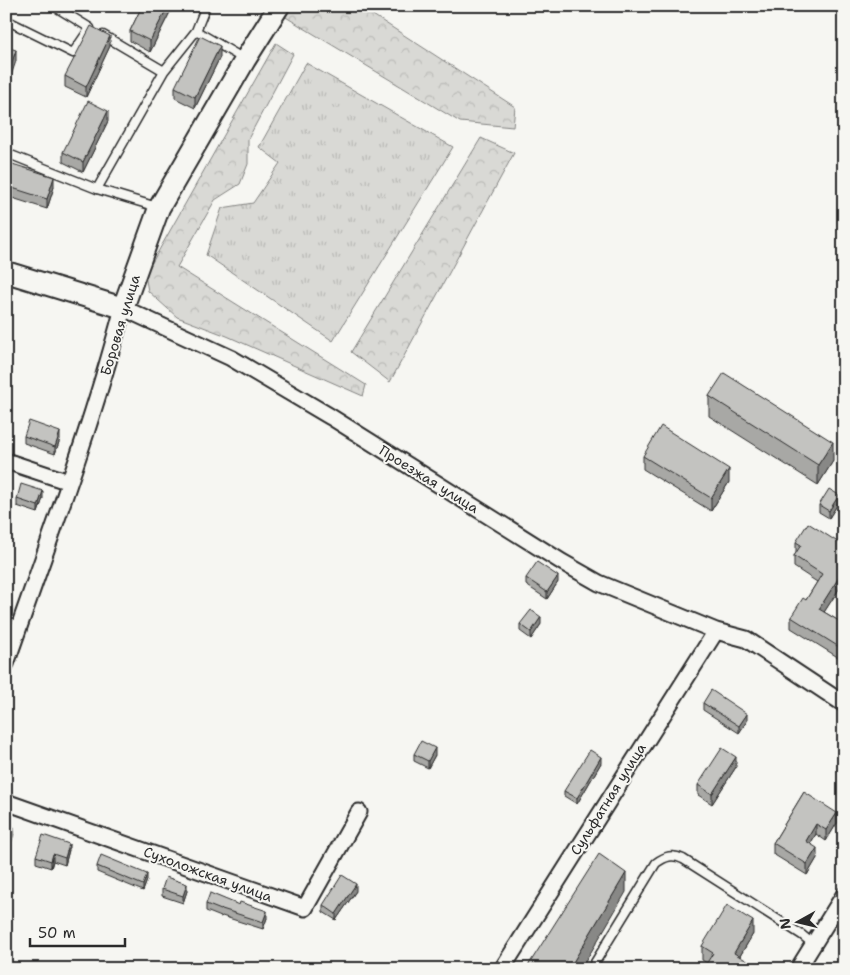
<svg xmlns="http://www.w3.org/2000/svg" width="850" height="975" font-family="'Shantell Sans',sans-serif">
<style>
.grass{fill:url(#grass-tufts);stroke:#828280}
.forest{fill:url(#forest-crowns);stroke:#828280}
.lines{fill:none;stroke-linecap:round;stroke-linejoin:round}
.lane-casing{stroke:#2b2b2b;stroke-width:11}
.street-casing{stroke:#2b2b2b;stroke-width:19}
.secondary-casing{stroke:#2b2b2b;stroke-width:24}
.lane{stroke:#f6f6f2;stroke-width:8}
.street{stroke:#f6f6f2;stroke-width:15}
.secondary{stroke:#f6f6f2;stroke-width:20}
.wall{fill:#a8a8a5;stroke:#2b2b2b}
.shaded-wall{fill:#888886;stroke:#2b2b2b}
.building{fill:#c3c3c0;stroke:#2b2b2b}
.labels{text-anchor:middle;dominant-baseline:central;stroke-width:4;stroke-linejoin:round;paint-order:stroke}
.street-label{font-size:14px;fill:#2b2b2b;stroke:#f6f6f2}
</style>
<defs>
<pattern id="grass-tufts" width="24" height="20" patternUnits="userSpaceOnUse" patternTransform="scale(1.25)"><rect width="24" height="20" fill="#d9d9d5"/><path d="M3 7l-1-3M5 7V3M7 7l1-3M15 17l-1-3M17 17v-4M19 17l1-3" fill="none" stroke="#babab7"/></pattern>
<pattern id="forest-crowns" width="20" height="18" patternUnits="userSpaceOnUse" patternTransform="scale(1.25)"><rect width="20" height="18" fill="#d9d9d5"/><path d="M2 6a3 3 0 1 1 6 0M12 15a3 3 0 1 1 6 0" fill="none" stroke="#babab7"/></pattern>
</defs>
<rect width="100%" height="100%" fill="#f6f6f2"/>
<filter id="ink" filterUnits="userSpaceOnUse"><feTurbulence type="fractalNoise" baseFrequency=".02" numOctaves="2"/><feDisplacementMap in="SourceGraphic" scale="10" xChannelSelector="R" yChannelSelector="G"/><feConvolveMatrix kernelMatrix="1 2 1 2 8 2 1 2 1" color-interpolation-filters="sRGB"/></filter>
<g filter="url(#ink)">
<path class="grass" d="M 306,63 L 453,147 L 333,341 L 206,255 L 222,208 L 253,203 L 280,163 L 259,147 Z"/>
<path class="forest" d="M 290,6 L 359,6 L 515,107 L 513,127 L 460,122 L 284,16 Z
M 276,43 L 293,54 L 248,139 L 248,164 L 240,184 L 215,200 L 177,267 L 366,385 L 363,396 L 227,336 L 177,317 L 148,291 L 145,275 Z
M 481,138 L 514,153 L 390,382 L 351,352 Z"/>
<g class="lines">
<g class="lane-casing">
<path id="lane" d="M 6,20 L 73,53 L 90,28 L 54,6
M 196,31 L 206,6
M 103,35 L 164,71
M 6,153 L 97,189 L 157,207
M 97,189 L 164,71 L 196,31 L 244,59
M 591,969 L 656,863 C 666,856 672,854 683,859 L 802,935 L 813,944"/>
</g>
<g class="street-casing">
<path id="street" d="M 6,461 L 69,482
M 6,664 C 47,546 91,429 123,308 L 231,358 L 331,417 L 562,562 L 599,583 L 716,631 L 746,639 L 844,704
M 6,802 L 305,908 L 359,812
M 502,969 L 716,631
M 798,969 L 844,895"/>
</g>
<g class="secondary-casing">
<path id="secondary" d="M 6,272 L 123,308 L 159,208 L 245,60 L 279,6"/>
</g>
<use href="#lane" class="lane"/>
<use href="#street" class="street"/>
<use href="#secondary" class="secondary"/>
</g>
<path class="wall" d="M 142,6 L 173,6 L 150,52 L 130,41 L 130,31 Z
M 110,46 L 86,97 L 65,87 L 65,76 Z
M 220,57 L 195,108 L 175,98 L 175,87 Z
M 108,121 L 83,172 L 63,162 L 63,152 Z
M 6,162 L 54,187 L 47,209 L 6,196 Z
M 709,396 L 833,461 L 818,485 L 709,416 Z
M 24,436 L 60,439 L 55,454 L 24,443 Z
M 643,456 L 729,482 L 711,511 L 643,469 Z
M 43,498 L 38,513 L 17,506 L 17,499 Z
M 839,502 L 829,518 L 819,512 L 819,505 Z
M 796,542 L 844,546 L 844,588 L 841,586 L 824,612 L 844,624 L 844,661 L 791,628 L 791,617 L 806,600 L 817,582 L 794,567 L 794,556 L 796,553 Z
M 526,578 L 558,582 L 547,599 L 526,585 Z
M 520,624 L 541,624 L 531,639 L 520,631 Z
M 703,703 L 747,721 L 739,733 L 703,710 Z
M 414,754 L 435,755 L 428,768 L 414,761 Z
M 601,763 L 577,804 L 564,796 L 564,791 Z
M 736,767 L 712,804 L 698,795 L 698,785 Z
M 804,792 L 837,823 L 826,841 L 816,834 L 810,844 L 817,858 L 807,875 L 773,854 L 773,843 Z
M 6,824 L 14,833 L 10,847 L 6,846 Z
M 69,850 L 65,865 L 53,861 L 51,868 L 36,863 L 36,856 Z
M 97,866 L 147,880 L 143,891 L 97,872 Z
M 162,889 L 187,891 L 183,903 L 162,896 Z
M 356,891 L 336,920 L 323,912 L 323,905 Z
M 206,904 L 239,905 L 267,918 L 263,929 L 222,916 L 221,917 L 206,911 Z
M 753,934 L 740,956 L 749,969 L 707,963 L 702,960 L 702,946 Z"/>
<path class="shaded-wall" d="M 168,6 L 173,6 L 150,52 L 150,41 Z
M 110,36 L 110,46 L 86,97 L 86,87 Z
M 220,46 L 220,57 L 195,108 L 195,97 Z
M 16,50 L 16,61 L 6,90 L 6,79 Z
M 108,111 L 108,121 L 83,172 L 83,162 Z
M 54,177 L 54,187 L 47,209 L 47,199 Z
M 60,432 L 60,439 L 55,454 L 55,447 Z
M 833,442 L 833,461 L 818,485 L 818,465 Z
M 729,469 L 729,482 L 711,511 L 711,498 Z
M 43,491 L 43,498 L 38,513 L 38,506 Z
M 839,495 L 839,502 L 829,518 L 829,511 Z
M 841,574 L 841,586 L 819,620 L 819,609 Z
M 558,576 L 558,582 L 547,599 L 547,592 Z
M 541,617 L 541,624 L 531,639 L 531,632 Z
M 747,714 L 747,721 L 739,733 L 739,726 Z
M 435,748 L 435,755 L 428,768 L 428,761 Z
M 601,757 L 601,763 L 577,804 L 577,798 Z
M 736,757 L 736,767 L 712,804 L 712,794 Z
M 837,813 L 837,823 L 826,841 L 826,830 Z
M 816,824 L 816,834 L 806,851 L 806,841 Z
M 14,827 L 14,833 L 10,847 L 10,840 Z
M 69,844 L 69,850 L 65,865 L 65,858 Z
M 817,848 L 817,858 L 807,875 L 807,864 Z
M 53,854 L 53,861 L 51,868 L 51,861 Z
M 626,873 L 626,892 L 581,969 L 569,969 Z
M 147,874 L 147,880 L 143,891 L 143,885 Z
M 187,884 L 187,891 L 183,903 L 183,896 Z
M 356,884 L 356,891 L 336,920 L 336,914 Z
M 267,911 L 267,918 L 263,929 L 263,922 Z
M 753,921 L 753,934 L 734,966 L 734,953 Z
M 749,962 L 749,969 L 745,969 Z"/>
<path class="building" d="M 142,6 L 168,6 L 150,41 L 130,31 Z
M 91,26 L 110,36 L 86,87 L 65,76 Z
M 200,36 L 220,46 L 195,97 L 175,87 Z
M 6,47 L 16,50 L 6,79 Z
M 88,101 L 108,111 L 83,162 L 63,152 Z
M 6,162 L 54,177 L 47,199 L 6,186 Z
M 724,373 L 833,442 L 818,465 L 709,396 Z
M 29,421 L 60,432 L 55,447 L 24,436 Z
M 661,426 L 729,469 L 711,498 L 643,456 Z
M 21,484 L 43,491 L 38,506 L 17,499 Z
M 829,489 L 839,495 L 829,511 L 819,505 Z
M 808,523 L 844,546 L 844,576 L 841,574 L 819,609 L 844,624 L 844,650 L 791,617 L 803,598 L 806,600 L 822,574 L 794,556 L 801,545 L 796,542 Z
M 537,562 L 558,576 L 547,592 L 526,578 Z
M 531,610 L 541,617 L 531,632 L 520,624 Z
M 711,690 L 747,714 L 739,726 L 703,703 Z
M 421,741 L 435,748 L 428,761 L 414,754 Z
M 722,748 L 736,757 L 712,794 L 698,785 Z
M 590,750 L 601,757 L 577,798 L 564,791 Z
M 804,792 L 837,813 L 826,830 L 816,824 L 806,841 L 817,848 L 807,864 L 773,843 Z
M 6,824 L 14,827 L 10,840 L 6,839 Z
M 43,835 L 69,844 L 65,858 L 53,854 L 51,861 L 36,856 Z
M 599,854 L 626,873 L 569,969 L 526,969 Z
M 101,855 L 147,874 L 143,885 L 97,866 Z
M 342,875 L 356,884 L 336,914 L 323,905 Z
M 166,877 L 187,884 L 183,896 L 162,889 Z
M 210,893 L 239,905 L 240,902 L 267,911 L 263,922 L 222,909 L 221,910 L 206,904 Z
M 727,905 L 753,921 L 734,953 L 749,962 L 745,969 L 703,969 L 713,953 L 702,946 Z"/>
</g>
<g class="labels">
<g class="street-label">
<text transform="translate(120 325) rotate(-73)">Боровая улица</text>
<text transform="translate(429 479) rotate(32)">Проезжая улица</text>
<text transform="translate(608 799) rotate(-58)">Сульфатная улица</text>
<text transform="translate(208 874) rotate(20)">Сухоложская улица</text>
</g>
</g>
<rect width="850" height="975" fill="none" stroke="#f6f6f2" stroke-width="25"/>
<rect x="12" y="12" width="825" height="950" fill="none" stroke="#2b2b2b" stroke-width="2" filter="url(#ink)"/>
<g transform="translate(798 922) rotate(262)" stroke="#f6f6f2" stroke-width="4" paint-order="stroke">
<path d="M0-4L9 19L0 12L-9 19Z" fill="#2b2b2b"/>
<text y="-8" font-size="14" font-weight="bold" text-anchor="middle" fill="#2b2b2b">N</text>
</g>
<path d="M30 938v8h95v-8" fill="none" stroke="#2b2b2b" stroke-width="2.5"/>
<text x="38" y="938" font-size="15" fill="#2b2b2b" stroke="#f6f6f2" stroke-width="4" paint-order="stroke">50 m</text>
</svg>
